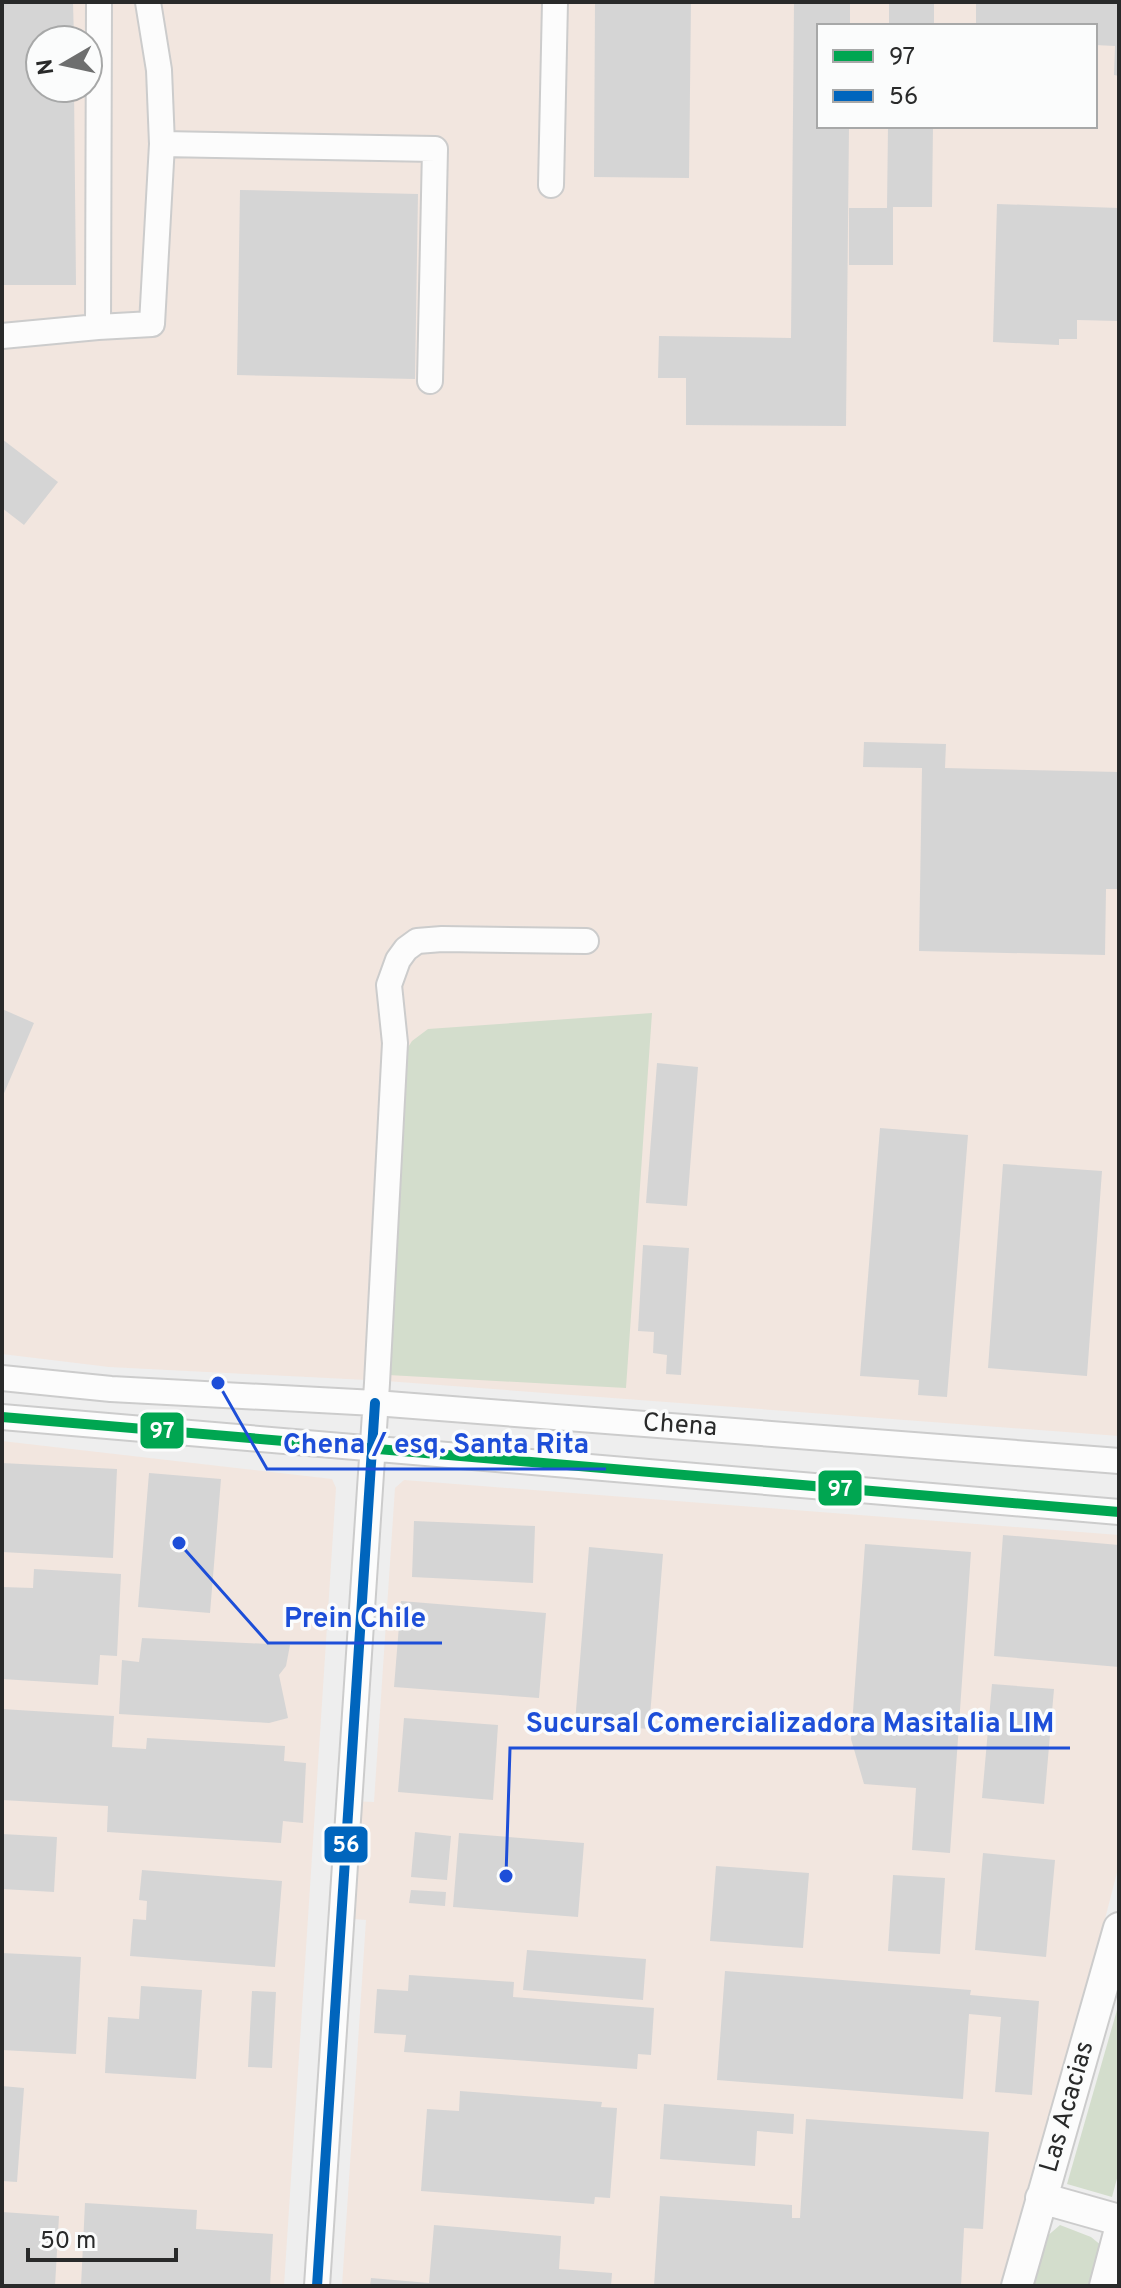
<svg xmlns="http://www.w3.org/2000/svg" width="1121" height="2288" font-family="Overpass,sans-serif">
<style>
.industrial{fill:#f2e6df;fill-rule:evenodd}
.green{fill:#d3ddcc}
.building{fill:#d5d5d5}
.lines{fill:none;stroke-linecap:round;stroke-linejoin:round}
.minor-casing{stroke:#ccc;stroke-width:28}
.major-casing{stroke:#ccc;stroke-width:34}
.minor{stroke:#fcfcfc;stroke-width:24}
.major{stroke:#fcfcfc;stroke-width:30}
.bus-1-casing{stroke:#fbfcfc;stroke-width:16}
.bus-2-casing{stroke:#fbfcfc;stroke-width:16}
.bus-1{stroke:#00a651;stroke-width:10}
.bus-2{stroke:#0065bd;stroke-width:10}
.labels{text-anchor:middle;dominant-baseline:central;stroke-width:7;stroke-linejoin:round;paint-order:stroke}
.street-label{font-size:26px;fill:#292a2a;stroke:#fbfcfc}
.leader{fill:none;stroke:#1d4ed8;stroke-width:3}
.callout-dot{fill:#1d4ed8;stroke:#fbfcfc;stroke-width:3}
.callout-label{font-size:28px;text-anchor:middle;font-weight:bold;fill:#1d4ed8;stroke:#fbfcfc;stroke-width:7;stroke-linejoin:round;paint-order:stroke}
.line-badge{stroke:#fbfcfc;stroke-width:3}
.badge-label{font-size:22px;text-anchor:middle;font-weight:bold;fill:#fff}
</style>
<rect width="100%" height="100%" fill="#eee"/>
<path class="industrial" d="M 2,2 L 1119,2 L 1119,1436 L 386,1381 L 109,1367 L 2,1354 ZM 819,26 L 1095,26 L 1095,126 L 819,126 ZM 40,40 L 88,40 L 88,88 L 40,88 Z
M 2,1441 L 332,1479 L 336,1488 L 284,2286 L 2,2286 Z
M 404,1480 L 1119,1535 L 1119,1865 L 1028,2215 L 1007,2286 L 342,2286 L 366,1920 L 343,1918 L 351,1801 L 374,1802 L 395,1488 Z"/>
<path class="green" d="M 652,1013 L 626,1388 L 388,1375 L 405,1052 L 412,1041 L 428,1029 Z
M 1119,2003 L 1119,2171 L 1112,2197 L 1067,2184 Z
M 1060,2225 L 1091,2237 L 1102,2246 L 1091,2286 L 1032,2286 L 1045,2238 Z"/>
<path class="building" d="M 2,2 L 73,2 L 74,40 L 40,40 L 40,88 L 74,88 L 76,285 L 2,285 Z
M 595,2 L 691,2 L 689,178 L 594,177 Z
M 794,2 L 850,2 L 850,26 L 819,26 L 819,126 L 849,126 L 846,426 L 686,425 L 686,378 L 658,378 L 659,336 L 791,338 Z
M 889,2 L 934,2 L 934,26 L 889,26 Z
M 976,2 L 1119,2 L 1119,76 L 1114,75 L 1115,46 L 1095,45 L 1095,26 L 976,26 Z
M 888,126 L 933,126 L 932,207 L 893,207 L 893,265 L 849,265 L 849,208 L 887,208 Z
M 240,190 L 418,194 L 415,379 L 237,375 Z
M 997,204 L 1119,208 L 1119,321 L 1077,320 L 1077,339 L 1059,339 L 1059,345 L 993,342 Z
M 2,439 L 58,482 L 24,525 L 2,508 Z
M 864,742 L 946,744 L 945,768 L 1119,772 L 1119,889 L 1106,889 L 1105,955 L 919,951 L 922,768 L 863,767 Z
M 2,1009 L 34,1023 L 2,1098 Z
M 657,1063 L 698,1067 L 687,1206 L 646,1203 Z
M 880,1128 L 968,1135 L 947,1397 L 918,1395 L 919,1380 L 860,1376 Z
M 1003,1164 L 1102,1171 L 1087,1376 L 988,1368 Z
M 643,1245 L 689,1248 L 681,1375 L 666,1374 L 667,1355 L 653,1353 L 654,1332 L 638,1331 Z
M 2,1463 L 117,1469 L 113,1558 L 2,1552 Z
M 149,1473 L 221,1479 L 210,1613 L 138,1607 Z
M 414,1521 L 535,1526 L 533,1583 L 412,1577 Z
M 1003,1535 L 1119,1545 L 1119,1667 L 994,1656 Z
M 865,1544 L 971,1552 L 950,1853 L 912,1850 L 916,1788 L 864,1784 L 851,1739 Z
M 589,1547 L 663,1554 L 649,1729 L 575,1723 Z
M 34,1569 L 121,1574 L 117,1656 L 100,1655 L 98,1685 L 2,1679 L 2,1587 L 33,1588 Z
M 401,1601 L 546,1613 L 539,1698 L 394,1687 Z
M 142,1638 L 290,1645 L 286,1666 L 279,1675 L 288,1718 L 269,1723 L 119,1714 L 122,1660 L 139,1662 Z
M 992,1684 L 1054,1689 L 1044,1804 L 982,1798 Z
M 2,1709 L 114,1716 L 112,1747 L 146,1749 L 147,1738 L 285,1746 L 284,1761 L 306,1763 L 303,1823 L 283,1821 L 281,1843 L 107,1832 L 108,1806 L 2,1800 Z
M 404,1718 L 498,1725 L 493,1800 L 398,1792 Z
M 415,1832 L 451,1836 L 447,1880 L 411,1877 Z
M 459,1833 L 584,1843 L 578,1917 L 453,1907 Z
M 2,1834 L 57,1837 L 54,1892 L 2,1889 Z
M 983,1853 L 1055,1860 L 1046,1957 L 975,1950 Z
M 716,1866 L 809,1873 L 803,1948 L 710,1941 Z
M 142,1870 L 282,1881 L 275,1967 L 130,1956 L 133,1919 L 146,1920 L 147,1901 L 139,1900 Z
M 893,1875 L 945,1878 L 940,1954 L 888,1951 Z
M 411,1890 L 446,1892 L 445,1906 L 409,1903 Z
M 527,1950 L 646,1959 L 643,2000 L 523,1990 Z
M 2,1953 L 81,1957 L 76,2054 L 2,2050 Z
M 725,1971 L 971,1990 L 970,1995 L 1039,2001 L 1032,2095 L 995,2092 L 1001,2017 L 969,2014 L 963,2099 L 717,2080 Z
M 409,1975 L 514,1982 L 513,1997 L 654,2008 L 651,2055 L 638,2054 L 637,2069 L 404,2052 L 406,2035 L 374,2033 L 377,1989 L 408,1991 Z
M 141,1986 L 202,1990 L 196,2079 L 105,2073 L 108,2017 L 139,2019 Z
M 252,1991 L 276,1992 L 272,2068 L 248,2067 Z
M 2,2086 L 24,2088 L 17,2182 L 2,2181 Z
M 460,2091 L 602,2102 L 601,2107 L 617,2108 L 610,2198 L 595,2197 L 594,2204 L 421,2191 L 427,2109 L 459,2111 Z
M 664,2104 L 794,2114 L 793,2134 L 757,2131 L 755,2166 L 660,2159 Z
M 806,2119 L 989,2132 L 983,2229 L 964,2228 L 961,2286 L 654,2286 L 660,2196 L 792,2205 L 792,2218 L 800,2218 Z
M 85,2203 L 197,2210 L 196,2229 L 273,2234 L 270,2286 L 81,2286 Z
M 2,2212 L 59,2216 L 55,2286 L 2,2286 Z
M 434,2225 L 561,2236 L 559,2269 L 612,2273 L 611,2286 L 370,2286 L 371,2278 L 429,2283 Z"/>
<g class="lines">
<g class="minor-casing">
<path id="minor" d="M 162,144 L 435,149 L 430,381
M 551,185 L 555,2
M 98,327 L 152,324 L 162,144 L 159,70 L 148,2
M 2,336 L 98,327 L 99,2
M 2,1378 L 111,1389 L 375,1403 L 1119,1461
M 2,1417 L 1119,1512
M 317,2286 L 377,1383 L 395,1043 L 389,985 L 398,960 L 406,949 L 417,941 L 442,939 L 586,941"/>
</g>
<g class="major-casing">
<path id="major" d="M 1041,2198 L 1119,2220
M 1017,2286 L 1119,1928
M 1105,2286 L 1119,2233"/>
</g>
<use href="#minor" class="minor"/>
<use href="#major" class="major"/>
<g class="bus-1-casing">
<path id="bus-1" d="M 2,1417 L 1119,1512"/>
</g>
<g class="bus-2-casing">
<path id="bus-2" d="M 317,2286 L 375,1403"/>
</g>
<use href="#bus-1" class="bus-1"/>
<use href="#bus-2" class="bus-2"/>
</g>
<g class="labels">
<g class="street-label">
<text transform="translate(680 1426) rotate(4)">Chena</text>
<text transform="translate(1068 2107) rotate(-74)">Las Acacias</text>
</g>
</g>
<path class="leader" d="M218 1383L267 1469H606M179 1543L268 1643H442M506 1876L510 1748H1070"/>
<g class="callout-dot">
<circle cx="218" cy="1383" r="8"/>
<circle cx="179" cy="1543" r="8"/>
<circle cx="506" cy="1876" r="8"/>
</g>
<g class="callout-label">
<text x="436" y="1453">Chena / esq. Santa Rita</text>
<text x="355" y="1627">Prein Chile</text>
<text x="790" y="1732">Sucursal Comercializadora Masitalia LIM</text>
</g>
<g class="line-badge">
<rect x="139" y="1411" width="46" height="39" rx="8" fill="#00a651"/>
<rect x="817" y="1469" width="46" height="38" rx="8" fill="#00a651"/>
<rect x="323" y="1825" width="46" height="39" rx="8" fill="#0065bd"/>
</g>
<g class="badge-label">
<text x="162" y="1438">97</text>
<text x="840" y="1496">97</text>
<text x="346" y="1852">56</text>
</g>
<rect width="1121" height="2288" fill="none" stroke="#292a2a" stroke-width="8"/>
<rect x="817" y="24" width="280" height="104" fill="#fbfcfc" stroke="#a7a8a8" stroke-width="2"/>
<rect x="833" y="50" width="40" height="12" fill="#00a651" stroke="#a7a8a8" stroke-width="2"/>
<text x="889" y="64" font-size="24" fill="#292a2a">97</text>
<rect x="833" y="90" width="40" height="12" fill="#0065bd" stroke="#a7a8a8" stroke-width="2"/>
<text x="889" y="104" font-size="24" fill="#292a2a">56</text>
<g transform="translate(64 64) rotate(261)"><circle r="38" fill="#fbfcfc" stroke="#a7a8a8" stroke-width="2"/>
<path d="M0-6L14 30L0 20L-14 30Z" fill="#6e6f6f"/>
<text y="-12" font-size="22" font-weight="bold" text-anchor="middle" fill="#292a2a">N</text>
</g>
<path d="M28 2248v12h148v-12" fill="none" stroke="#292a2a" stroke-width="4"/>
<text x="40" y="2248" font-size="24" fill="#292a2a" stroke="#fbfcfc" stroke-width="6" paint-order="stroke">50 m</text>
</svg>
